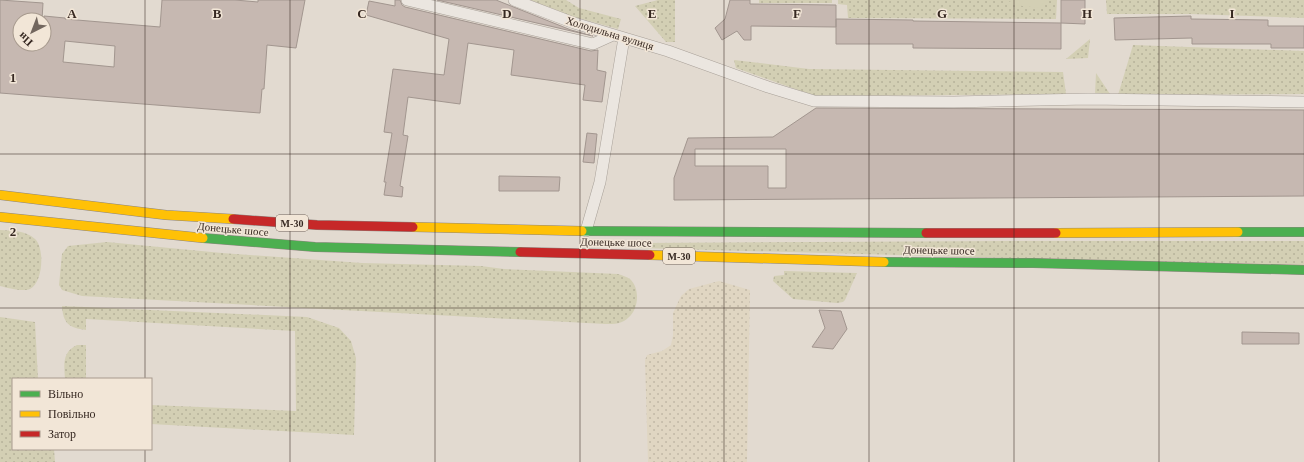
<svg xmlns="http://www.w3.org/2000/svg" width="1304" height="462" font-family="Georgia,serif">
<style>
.farmland{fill:url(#farmland-dots)}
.grass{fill:url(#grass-dots)}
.green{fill:#d3cfb4}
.building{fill:#c6b8b1;stroke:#a2968f;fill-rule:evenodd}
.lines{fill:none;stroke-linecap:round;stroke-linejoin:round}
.street-casing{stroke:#a8a098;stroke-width:12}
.fast-casing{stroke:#8d857f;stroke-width:10}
.slow-casing{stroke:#8d857f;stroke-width:10}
.jam-casing{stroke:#8d857f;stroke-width:10}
.street{stroke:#ebe6e0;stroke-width:11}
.fast{stroke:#4caf50;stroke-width:9}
.slow{stroke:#ffc107;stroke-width:9}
.jam{stroke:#c62828;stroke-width:9}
.grid{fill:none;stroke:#362821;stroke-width:1;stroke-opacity:0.55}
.labels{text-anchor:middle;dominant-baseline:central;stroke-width:3;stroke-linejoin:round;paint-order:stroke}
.shield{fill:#f2e6d7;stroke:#6e6158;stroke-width:1}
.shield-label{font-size:10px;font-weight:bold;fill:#362821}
.street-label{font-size:11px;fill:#362821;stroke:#f2e6d7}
.grid-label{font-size:13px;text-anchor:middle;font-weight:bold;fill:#362821;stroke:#f2e6d7;stroke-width:3;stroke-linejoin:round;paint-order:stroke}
</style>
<defs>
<pattern id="farmland-dots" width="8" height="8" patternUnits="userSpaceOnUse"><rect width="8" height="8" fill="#e0d6c2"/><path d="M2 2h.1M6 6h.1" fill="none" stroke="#c1b8a6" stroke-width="1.8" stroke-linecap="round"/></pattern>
<pattern id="grass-dots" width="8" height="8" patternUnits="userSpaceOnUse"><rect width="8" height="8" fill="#d3cfb4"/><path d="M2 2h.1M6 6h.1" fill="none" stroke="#b6b29a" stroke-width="1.8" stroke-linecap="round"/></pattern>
</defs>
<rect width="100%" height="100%" fill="#e2dad0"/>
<path class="farmland" d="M 719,281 L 750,290 L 747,462 L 648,462 L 645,360 L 647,355 L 662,351 L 671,345 L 673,335 L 673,313 L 681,296 L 689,289 Z"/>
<path class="grass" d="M 530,0 L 566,0 L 579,8 L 621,19 L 618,29 L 571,16 Z
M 658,0 L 675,0 L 675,42 L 666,42 L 635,6 Z
M 759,0 L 832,0 L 832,3 L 759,3 Z
M 838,0 L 1057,0 L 1056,19 L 848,18 L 847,5 L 838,4 Z
M 1106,0 L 1304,0 L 1304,18 L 1191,14 L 1107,14 Z
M 1090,39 L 1088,58 L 1066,59 Z
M 1133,45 L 1304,51 L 1304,94 L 1118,95 Z
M 734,60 L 809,69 L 1063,72 L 1066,94 L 815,96 L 736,68 Z
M 1096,73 L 1110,94 L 1095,94 Z
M 0,230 C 13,231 25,230 35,239 C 45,248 43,283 30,289 C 24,292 7,288 0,286 Z
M 1008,241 L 1304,241 L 1304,266 L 638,248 L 638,243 Z
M 107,242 L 222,253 L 362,263 L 481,266 L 504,269 L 618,274 C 622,275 627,277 630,279 C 640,288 639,308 629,317 C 623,324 614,324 605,324 L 82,296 L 62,290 L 59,285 L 62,254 L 68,246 Z
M 784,271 L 857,273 L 845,300 L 843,302 L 837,303 L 793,299 L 773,281 L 774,276 L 784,275 Z
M 62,306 L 307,317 L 339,328 L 351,341 L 356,358 L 354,435 L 151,424 L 151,405 L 296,411 L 295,331 L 86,319 L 86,330 C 69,328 63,323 62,306 Z
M 0,317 L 35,322 L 38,379 L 13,379 L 13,449 L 54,449 L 55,462 L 0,462 Z
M 77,345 L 86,345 L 86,379 L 65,379 C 64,364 62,352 77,345 Z"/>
<path class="green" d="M 1013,0 L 1045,0 L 1040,8 L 1005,4 Z"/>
<path class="building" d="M 0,0 L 43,3 L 42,20 L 20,20 L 20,44 L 44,44 L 44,16 L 65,18 L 65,19 L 160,27 L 162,0 L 235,0 L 258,2 L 258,0 L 305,0 L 296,48 L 267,45 L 264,89 L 262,89 L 260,113 L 0,93 ZM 65,41 L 115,46 L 114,67 L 63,62 Z
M 395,0 L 400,0 L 402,5 L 405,7 L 591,51 L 598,50 L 597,70 L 606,72 L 602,102 L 583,100 L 585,85 L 511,75 L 514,50 L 468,43 L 460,104 L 408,97 L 403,135 L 408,136 L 400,186 L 403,187 L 402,197 L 384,195 L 386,182 L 384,182 L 392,133 L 384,132 L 393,69 L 444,75 L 449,39 L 366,15 L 369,1 L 395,6 Z
M 437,0 L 496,0 L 571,30 L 593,36 Z
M 730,0 L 750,0 L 750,4 L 836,5 L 836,27 L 751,26 L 751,40 L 744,40 L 737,31 L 722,40 L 715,28 L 725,19 Z
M 1061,0 L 1085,0 L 1085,24 L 1061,23 Z
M 1191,16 L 1191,19 L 1268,20 L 1268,26 L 1304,26 L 1304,48 L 1271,48 L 1271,44 L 1192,44 L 1192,38 L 1115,40 L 1114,18 Z
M 836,19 L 913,20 L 913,21 L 1061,23 L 1061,49 L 913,48 L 913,44 L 836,44 Z
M 816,108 L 1304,110 L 1304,196 L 674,200 L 674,178 L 688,138 L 773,137 ZM 695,149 L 786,149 L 786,188 L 768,188 L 768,166 L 695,166 Z
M 587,133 L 597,134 L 594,163 L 583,162 Z
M 499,176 L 560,177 L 559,191 L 499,191 Z
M 819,310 L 841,311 L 847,329 L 833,349 L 812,347 L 825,328 Z
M 1242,332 L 1299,333 L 1299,344 L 1242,344 Z"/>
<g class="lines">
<g class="street-casing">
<path id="street" d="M 407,0 L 593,44 L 613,35
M 514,0 L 574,23 L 668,51 L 768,87 L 814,101 L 954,102 L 1088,99 L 1304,102
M 586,231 L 600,182 L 624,38"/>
</g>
<g class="fast-casing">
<path id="fast" d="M 582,231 L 926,233
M 1238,232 L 1304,232
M 203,238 L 315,247 L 520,252
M 884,262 L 1033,263 L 1304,270"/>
</g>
<g class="slow-casing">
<path id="slow" d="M 0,195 L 166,215 L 233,219
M 0,217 L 203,238
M 413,227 L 582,231
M 1056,233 L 1238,232
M 650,255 L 884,262"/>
</g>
<g class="jam-casing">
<path id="jam" d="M 233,219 L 317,225 L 413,227
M 926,233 L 1056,233
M 520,252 L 650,255"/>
</g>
<use href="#street" class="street"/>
<use href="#fast" class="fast"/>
<use href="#slow" class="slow"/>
<use href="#jam" class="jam"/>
</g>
<path class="grid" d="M 145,0 L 145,379M 290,0 L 290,462M 435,0 L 435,462M 580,0 L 580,462M 724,0 L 724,462M 869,0 L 869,462M 1014,0 L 1014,462M 1159,0 L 1159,462M 0,154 L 1304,154M 0,308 L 1304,308M 145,449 L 145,462"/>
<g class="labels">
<g class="shield">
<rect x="276" y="215" width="32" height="16" rx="3"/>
<rect x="663" y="248" width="32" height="16" rx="3"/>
</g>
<g class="shield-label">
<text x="292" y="223">М-30</text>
<text x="679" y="256">М-30</text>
</g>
<g class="street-label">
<text transform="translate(610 33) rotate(17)">Холодильна вулиця</text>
<text transform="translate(233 229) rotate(5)">Донецьке шосе</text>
<text transform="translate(616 242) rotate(1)">Донецьке шосе</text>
<text transform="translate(939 250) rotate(1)">Донецьке шосе</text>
</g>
</g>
<g class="grid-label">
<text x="72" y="18">A</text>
<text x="217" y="18">B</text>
<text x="362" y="18">C</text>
<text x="507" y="18">D</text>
<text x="652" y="18">E</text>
<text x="797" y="18">F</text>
<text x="942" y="18">G</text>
<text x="1087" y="18">H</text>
<text x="1232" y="18">I</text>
<text x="13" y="82">1</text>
<text x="13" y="236">2</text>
</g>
<rect x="12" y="378" width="140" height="72" fill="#f2e6d7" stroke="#a79a8e"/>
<rect x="20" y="391" width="20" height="6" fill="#4caf50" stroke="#a79a8e"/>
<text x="48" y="398" font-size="12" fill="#362821">Вільно</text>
<rect x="20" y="411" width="20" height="6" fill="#ffc107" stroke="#a79a8e"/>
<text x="48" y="418" font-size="12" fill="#362821">Повільно</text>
<rect x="20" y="431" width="20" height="6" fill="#c62828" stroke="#a79a8e"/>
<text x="48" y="438" font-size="12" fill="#362821">Затор</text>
<g transform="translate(32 32) rotate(222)"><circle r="19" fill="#f2e6d7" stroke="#a79a8e"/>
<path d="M0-3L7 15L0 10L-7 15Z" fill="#72665e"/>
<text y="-6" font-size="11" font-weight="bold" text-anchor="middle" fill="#362821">Пн</text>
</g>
</svg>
